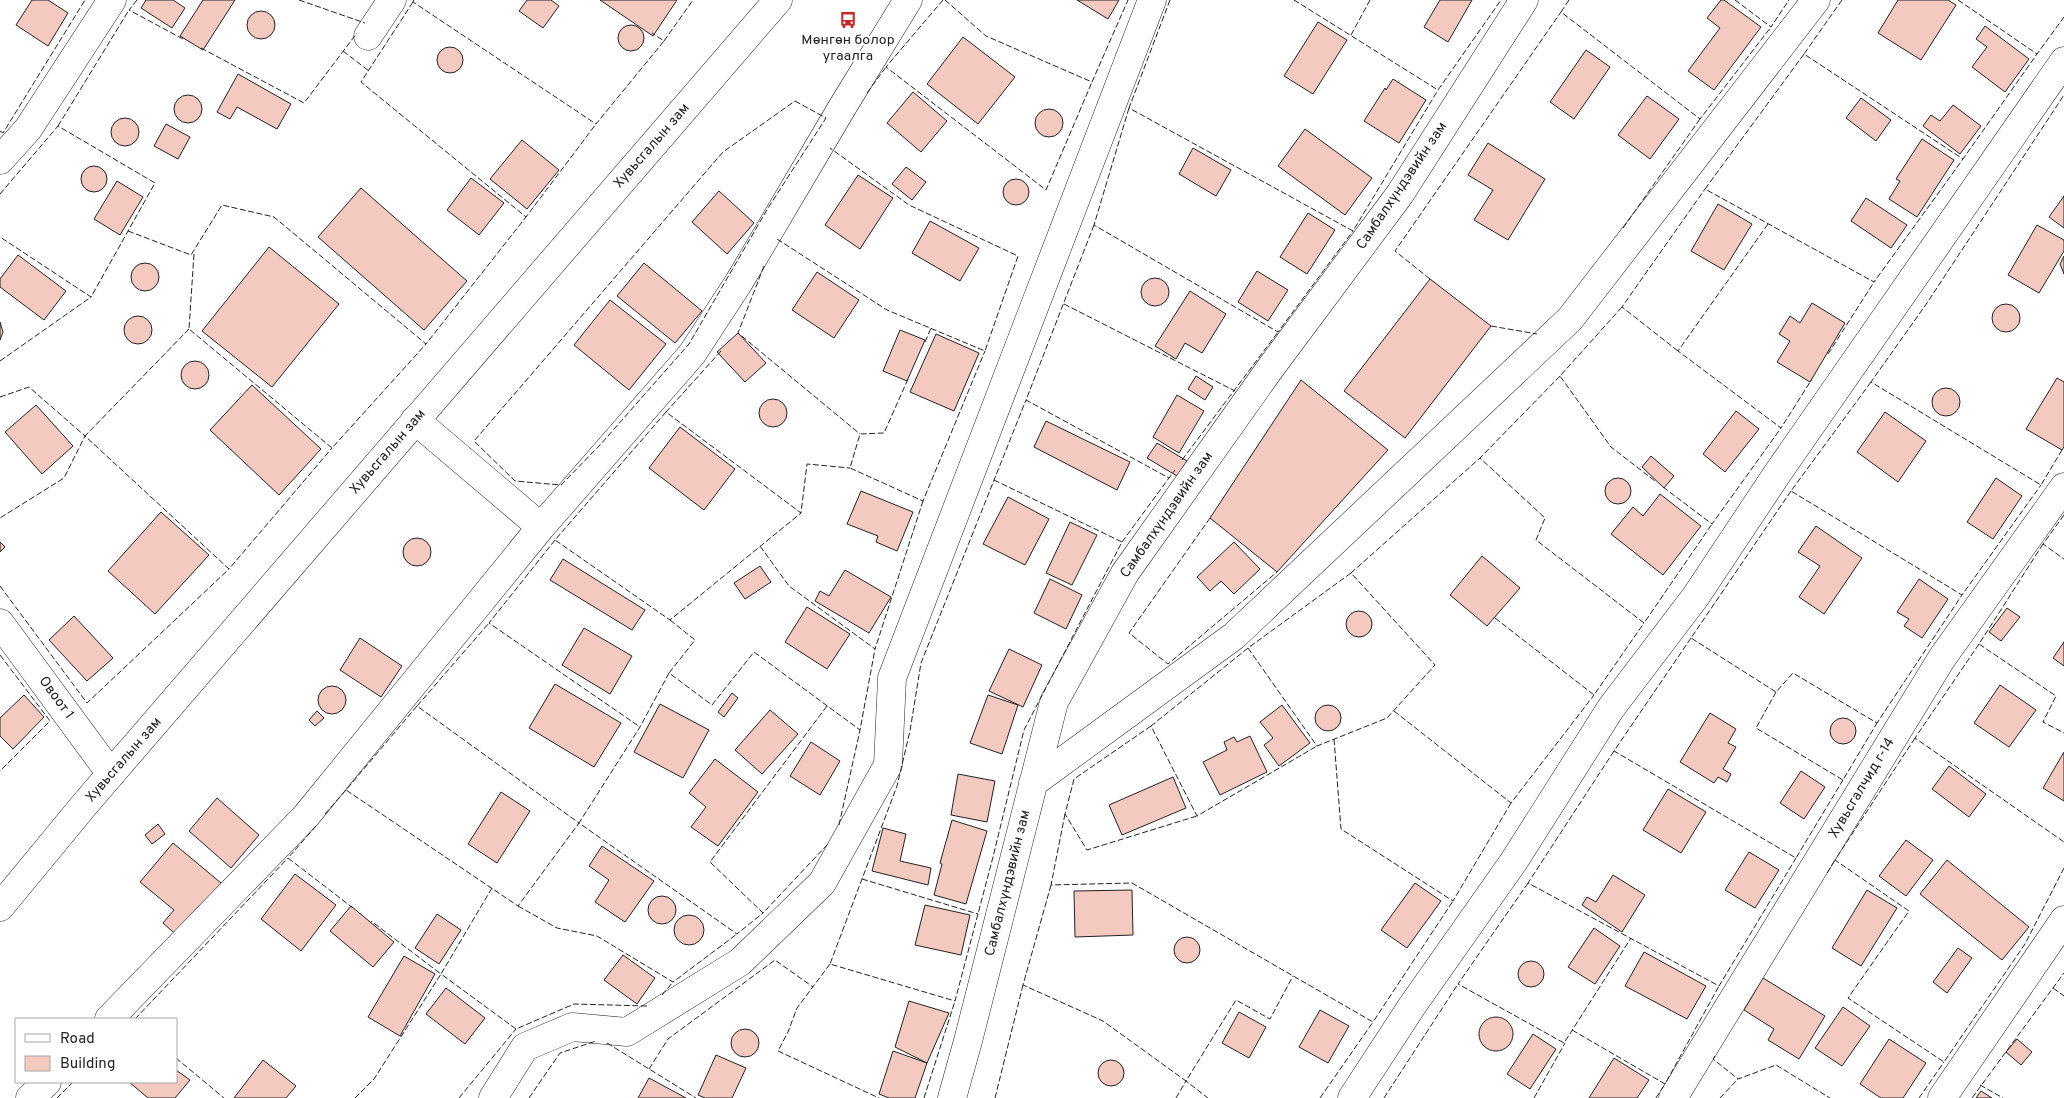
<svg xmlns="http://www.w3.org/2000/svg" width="2064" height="1098" font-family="Overpass,sans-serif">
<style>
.building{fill:#f3c9c0;stroke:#222}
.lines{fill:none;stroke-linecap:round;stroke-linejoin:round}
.minor-casing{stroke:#222;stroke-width:29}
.major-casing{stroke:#222;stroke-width:29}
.minor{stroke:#fff;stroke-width:28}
.major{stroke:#fff;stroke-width:28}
.fence{stroke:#222;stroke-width:1;stroke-dasharray:6 2.5;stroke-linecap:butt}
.labels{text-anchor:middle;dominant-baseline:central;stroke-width:4;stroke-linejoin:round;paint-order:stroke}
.poi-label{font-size:14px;fill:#222;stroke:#fff}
.street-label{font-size:14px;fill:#222;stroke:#fff}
</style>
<rect width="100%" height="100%" fill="#fff"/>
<path class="building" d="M 32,0 L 48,0 L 68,13 L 48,46 L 16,25 Z
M 146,0 L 173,0 L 185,8 L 172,28 L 141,8 Z
M 203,0 L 235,0 L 203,50 L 180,36 Z
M 527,0 L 551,0 L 559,6 L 543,28 L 519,11 Z
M 600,0 L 677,0 L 653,36 Z
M 1077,0 L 1119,0 L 1108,19 Z
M 1440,0 L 1472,0 L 1448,42 L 1424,27 Z
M 1721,0 L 1724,0 L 1761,27 L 1714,90 L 1688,71 L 1720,28 L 1707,18 Z
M 1898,0 L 1948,0 L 1956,5 L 1921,60 L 1878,33 Z
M247 25a14 14 0 1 1 28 0a14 14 0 1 1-28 0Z
M 1318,22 L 1347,40 L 1313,94 L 1284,76 Z
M618 38a13 13 0 1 1 26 0a13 13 0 1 1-26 0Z
M 1985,26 L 2029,59 L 2005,92 L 1972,67 L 1987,47 L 1976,39 Z
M 963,37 L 1015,77 L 978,124 L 927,84 Z
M437 60a13 13 0 1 1 26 0a13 13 0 1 1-26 0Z
M 1586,50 L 1610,67 L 1574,119 L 1550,102 Z
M 238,74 L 291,104 L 277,129 L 237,107 L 230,119 L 217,112 Z
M 1393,79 L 1426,100 L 1399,143 L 1364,121 L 1385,88 L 1386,90 Z
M 913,92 L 947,121 L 921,152 L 887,123 Z
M174 109a14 14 0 1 1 28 0a14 14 0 1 1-28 0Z
M 1647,96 L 1679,119 L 1650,159 L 1618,135 Z
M 1861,98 L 1891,120 L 1876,141 L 1846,118 Z
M 1953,105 L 1981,126 L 1960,154 L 1923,126 L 1931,115 L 1940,121 Z
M1035 123a14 14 0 1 1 28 0a14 14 0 1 1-28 0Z
M111 132a14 14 0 1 1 28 0a14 14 0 1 1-28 0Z
M 166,124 L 190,137 L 178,159 L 154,146 Z
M 1305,129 L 1372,178 L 1345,215 L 1278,166 Z
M 1922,139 L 1954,160 L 1917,217 L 1889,199 L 1900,181 L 1896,179 Z
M 522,140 L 559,170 L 527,209 L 490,179 Z
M 1488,143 L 1545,179 L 1508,240 L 1474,220 L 1493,190 L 1468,175 Z
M 1193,148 L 1231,170 L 1216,196 L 1179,174 Z
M81 179a13 13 0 1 1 26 0a13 13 0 1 1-26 0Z
M 906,167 L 926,182 L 912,200 L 892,184 Z
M 858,175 L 893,198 L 860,249 L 825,225 Z
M 471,178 L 504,203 L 479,235 L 447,210 Z
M1003 192a13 13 0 1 1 26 0a13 13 0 1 1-26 0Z
M 117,181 L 143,197 L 120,235 L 94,219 Z
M 361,188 L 467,281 L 424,330 L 318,237 Z
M 719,191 L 754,223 L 727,254 L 692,222 Z
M 2064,196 L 2064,228 L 2049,217 Z
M 1866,198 L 1907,225 L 1891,248 L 1851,221 Z
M 1718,204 L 1752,224 L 1724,270 L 1691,251 Z
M 1308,213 L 1335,230 L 1307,274 L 1280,257 Z
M 930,221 L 979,248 L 960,281 L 912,253 Z
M 2037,225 L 2064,240 L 2064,251 L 2039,293 L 2008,275 Z
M 269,247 L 339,304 L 272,387 L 202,331 Z
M 18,255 L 66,291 L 44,320 L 0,287 L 0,279 Z
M 2064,256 L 2064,274 L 2060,264 Z
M 644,263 L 702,311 L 675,343 L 617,296 Z
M131 277a14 14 0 1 1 28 0a14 14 0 1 1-28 0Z
M 1257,271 L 1288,290 L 1268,321 L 1238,302 Z
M 817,272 L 859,300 L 834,338 L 792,310 Z
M1141 292a14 14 0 1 1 28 0a14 14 0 1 1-28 0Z
M 1430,279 L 1491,326 L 1405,438 L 1344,391 Z
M 1190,291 L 1226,314 L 1202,353 L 1185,343 L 1176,359 L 1155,346 Z
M 610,300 L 666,344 L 629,390 L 574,345 Z
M 1812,303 L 1845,323 L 1810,382 L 1777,362 L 1790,341 L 1779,334 L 1790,316 L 1800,323 Z
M1992 318a14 14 0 1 1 28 0a14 14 0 1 1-28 0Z
M124 330a14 14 0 1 1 28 0a14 14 0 1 1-28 0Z
M 0,322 L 3,332 L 0,340 Z
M 900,330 L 925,340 L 907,381 L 883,371 Z
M 738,333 L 766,363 L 745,382 L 717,352 Z
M 936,334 L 979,353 L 954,411 L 910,392 Z
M181 375a14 14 0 1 1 28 0a14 14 0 1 1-28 0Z
M 1196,376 L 1213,387 L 1205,400 L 1188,389 Z
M 2057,378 L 2064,382 L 2064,447 L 2062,450 L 2026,429 Z
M 1301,380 L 1388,450 L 1277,572 L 1210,518 Z
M 252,385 L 321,449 L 279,495 L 210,430 Z
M1932 402a14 14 0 1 1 28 0a14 14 0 1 1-28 0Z
M 1177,395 L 1204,411 L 1179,453 L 1153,437 Z
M759 413a14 14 0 1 1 28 0a14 14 0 1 1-28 0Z
M 36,405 L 73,446 L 42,474 L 5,432 Z
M 1736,411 L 1759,429 L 1725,472 L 1703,454 Z
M 1885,412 L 1926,441 L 1898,482 L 1857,452 Z
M 1046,421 L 1130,462 L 1117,490 L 1034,447 Z
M 680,427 L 735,469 L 704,510 L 649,468 Z
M 1157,443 L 1187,461 L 1177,476 L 1147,458 Z
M 1651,456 L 1674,476 L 1664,488 L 1642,467 Z
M1605 491a13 13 0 1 1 26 0a13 13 0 1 1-26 0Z
M 1996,478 L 2022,496 L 1993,539 L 1967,522 Z
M 861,491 L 913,512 L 897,551 L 876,542 L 878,536 L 847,524 Z
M 1660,494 L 1701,526 L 1663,575 L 1611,534 L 1633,507 L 1643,516 Z
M 1008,497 L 1049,519 L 1025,565 L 983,544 Z
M 161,512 L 209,555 L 155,614 L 108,571 Z
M 1070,522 L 1097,535 L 1072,585 L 1046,573 Z
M 1816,526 L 1862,558 L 1824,614 L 1799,597 L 1820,566 L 1798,552 Z
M403 552a14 14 0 1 1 28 0a14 14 0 1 1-28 0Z
M 0,542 L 5,547 L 0,552 Z
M 1234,542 L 1260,569 L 1234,594 L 1221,581 L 1210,591 L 1197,577 Z
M 1482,556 L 1520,588 L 1487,626 L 1450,595 Z
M 563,559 L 645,610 L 632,630 L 550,580 Z
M 760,566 L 771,582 L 745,599 L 734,583 Z
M 845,570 L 891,597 L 869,633 L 815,601 L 820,591 L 829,596 Z
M 1050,579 L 1082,595 L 1066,629 L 1034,613 Z
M 1919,579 L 1948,599 L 1922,638 L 1904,626 L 1909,619 L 1897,612 Z
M 807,607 L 850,634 L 827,669 L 785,642 Z
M 2007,608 L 2020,617 L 2001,641 L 1989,632 Z
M1346 624a13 13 0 1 1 26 0a13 13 0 1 1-26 0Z
M 74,616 L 113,658 L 87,681 L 49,640 Z
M 584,628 L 632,656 L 610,694 L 562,665 Z
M 360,638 L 402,666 L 381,697 L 340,670 Z
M 2064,642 L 2064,666 L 2053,658 Z
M 1009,649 L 1042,665 L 1023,707 L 989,691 Z
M 555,684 L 621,723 L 594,767 L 529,728 Z
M 2000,685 L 2036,710 L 2009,747 L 1974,723 Z
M318 700a14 14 0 1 1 28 0a14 14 0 1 1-28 0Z
M 732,693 L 738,698 L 724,717 L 718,712 Z
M 24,695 L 44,717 L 13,749 L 0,736 L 0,718 Z
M 988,695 L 1018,705 L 1002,754 L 970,743 Z
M 660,704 L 709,730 L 683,778 L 634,752 Z
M1315 718a13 13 0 1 1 26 0a13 13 0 1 1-26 0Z
M 1282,705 L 1310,743 L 1279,766 L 1264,745 L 1273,738 L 1260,722 Z
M 770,710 L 798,734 L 762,774 L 735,750 Z
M 317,711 L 324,718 L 315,726 L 309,720 Z
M 1710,713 L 1736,729 L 1728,743 L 1736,747 L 1723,769 L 1731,774 L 1727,782 L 1718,777 L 1714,783 L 1680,762 Z
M1830 731a13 13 0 1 1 26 0a13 13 0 1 1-26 0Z
M 1250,736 L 1267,772 L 1220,795 L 1203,762 L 1227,750 L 1224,742 L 1234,737 L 1237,742 Z
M 811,742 L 840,761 L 820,795 L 790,776 Z
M 2064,752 L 2064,801 L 2043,788 Z
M 715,759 L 758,792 L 718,846 L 691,827 L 706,807 L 689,793 Z
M 1949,766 L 1986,794 L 1969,817 L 1932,789 Z
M 1801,771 L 1825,787 L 1804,819 L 1780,803 Z
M 958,774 L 995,781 L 987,822 L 951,815 Z
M 1173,777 L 1186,808 L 1122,835 L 1109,805 Z
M 1668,789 L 1706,812 L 1681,853 L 1643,830 Z
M 501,792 L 530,811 L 497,863 L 468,844 Z
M 217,798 L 259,835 L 231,868 L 189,831 Z
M 952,820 L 987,831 L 966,904 L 934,895 L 942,864 L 940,863 Z
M 158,824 L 165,834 L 152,844 L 145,835 Z
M 883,828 L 906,834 L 900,861 L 931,868 L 928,885 L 872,871 Z
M 1906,840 L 1933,860 L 1906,896 L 1879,876 Z
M 173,843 L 227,888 L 183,941 L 163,923 L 174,910 L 140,882 Z
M 602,846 L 654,881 L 625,922 L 595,902 L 609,880 L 589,866 Z
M 1749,852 L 1779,870 L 1755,908 L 1725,890 Z
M 1947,860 L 2029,927 L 2002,960 L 1920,894 Z
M 295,874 L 336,905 L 301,951 L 261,919 Z
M 1613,875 L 1645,895 L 1622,932 L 1582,905 L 1587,897 L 1596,902 Z
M 1415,883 L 1441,901 L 1407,948 L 1381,930 Z
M 1132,890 L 1133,935 L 1075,937 L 1074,891 Z
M 1867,890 L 1897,908 L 1861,966 L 1832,948 Z
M648 910a14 14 0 1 1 28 0a14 14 0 1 1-28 0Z
M 925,905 L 970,915 L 961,955 L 915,945 Z
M 351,906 L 394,942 L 373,967 L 330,931 Z
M 437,914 L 461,930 L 439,964 L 415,948 Z
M674 930a15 15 0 1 1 30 0a15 15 0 1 1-30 0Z
M 1594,928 L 1620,946 L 1595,984 L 1568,967 Z
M1174 950a13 13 0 1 1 26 0a13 13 0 1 1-26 0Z
M 1958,948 L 1972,958 L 1947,993 L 1933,982 Z
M 1644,952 L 1706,986 L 1687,1019 L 1625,986 Z
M 623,955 L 655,978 L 637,1004 L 604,980 Z
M 404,956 L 435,974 L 400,1036 L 368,1017 Z
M1518 974a13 13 0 1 1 26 0a13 13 0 1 1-26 0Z
M 1763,978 L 1825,1016 L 1799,1059 L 1768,1040 L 1774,1029 L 1744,1010 Z
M 446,988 L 485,1018 L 465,1044 L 426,1014 Z
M 909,1001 L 949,1013 L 927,1063 L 895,1047 Z
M 1843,1007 L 1870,1026 L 1842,1066 L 1815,1048 Z
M 1320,1010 L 1349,1026 L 1328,1063 L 1299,1047 Z
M 1239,1012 L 1266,1027 L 1249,1058 L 1222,1043 Z
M1479 1034a17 17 0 1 1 34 0a17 17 0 1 1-34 0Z
M731 1043a14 14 0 1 1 28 0a14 14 0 1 1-28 0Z
M 1533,1034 L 1556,1049 L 1530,1089 L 1507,1074 Z
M 1889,1039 L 1926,1063 L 1903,1098 L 1881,1098 L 1860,1084 Z
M 2017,1039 L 2032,1052 L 2021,1065 L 2006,1052 Z
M 893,1051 L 927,1063 L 915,1098 L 889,1098 L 879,1094 Z
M 716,1055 L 746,1068 L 732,1098 L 705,1098 L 698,1095 Z
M 1614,1058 L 1649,1080 L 1637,1098 L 1589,1098 Z
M1098 1073a13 13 0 1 1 26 0a13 13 0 1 1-26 0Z
M 263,1060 L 296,1086 L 286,1098 L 234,1098 Z
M 176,1070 L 190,1080 L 175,1098 L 148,1098 L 129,1082 L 176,1082 Z
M 649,1078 L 686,1098 L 638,1098 Z
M 1981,1091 L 1992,1098 L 1976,1098 Z"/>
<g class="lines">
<g class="minor-casing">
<path id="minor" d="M 368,36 L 392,0
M 0,160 L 28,129 L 112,0
M 541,527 L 692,354 L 739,282 L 843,106 L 908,0
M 0,623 L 111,774
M 1033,783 L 1234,636 L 1570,319 L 1816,0
M 109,1019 L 306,816 L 541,527 L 415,420
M 30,1098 L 47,1082
M 493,1098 L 525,1047 L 572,1027 L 627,1032 L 740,962 L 822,883 L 888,765 L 892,678 L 1152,0
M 952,1098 L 968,1041 L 1054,702 L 1125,573 L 1269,370 L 1400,194 L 1524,0
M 1352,1098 L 1412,1006 L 1514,861 L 1611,708 L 1696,596 L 1777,474 L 2064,61
M 1673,1098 L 1942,658 L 2064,487
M 1942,1098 L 2064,920"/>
</g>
<g class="major-casing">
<path id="major" d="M 0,907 L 85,804 L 778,0"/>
</g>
<use href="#minor" class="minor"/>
<use href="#major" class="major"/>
<path class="fence" d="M 137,0 L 129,10 L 183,39
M 299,0 L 365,23
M 414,0 L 413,2 L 596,124 L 664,41 L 652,33
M 943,0 L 886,67 L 1046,190 L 1092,82
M 945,0 L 986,36 L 1092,82 L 1128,0
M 1170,0 L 1129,108 L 1353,231 L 1438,90
M 1294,0 L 1438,90 L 1501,0
M 1569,0 L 1561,12 L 1700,119 L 1771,27
M 1735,0 L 1771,27 L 1789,0
M 1842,0 L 1804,54 L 1963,159 L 2037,54
M 1958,0 L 2037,54 L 2064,17
M 413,2 L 361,82 L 526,217 L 596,124
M 1351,35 L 1370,0
M 664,41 L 693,0
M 201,48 L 304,103 L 357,33
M 343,51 L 369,71
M 1804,54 L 1705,189 L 1874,282 L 1963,159
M 867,93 L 886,67
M 795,101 L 826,118 L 768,208 L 689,344 L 600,445 L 561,485 L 515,481 L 474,441 L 723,152 Z
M 1129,108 L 1094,225 L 1278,332 L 1353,231
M 58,126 L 129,10
M 0,131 L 3,133 L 85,0
M 0,194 L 58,126 L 155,183 L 91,297 L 0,237
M 1768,224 L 1678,351 L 1781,428 L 1812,379
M 1094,225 L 1026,400 L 1169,478 L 1175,470
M 1623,228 L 1700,119
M 128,231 L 191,255 L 222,205 L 274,217 L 426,344 L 526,217
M 777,239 L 887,310 L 985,351 L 1018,256 L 909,205 L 830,148
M 194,254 L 189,329 L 332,448 L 426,344
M 764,266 L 738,333 L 860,434
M 1430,279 L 1395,251 L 1561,12
M 1064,304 L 1235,391
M 1622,307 L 1560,376 L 1611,447 L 1655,481
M 1491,326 L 1537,334
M 189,329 L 85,436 L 229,569 L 332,448
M 925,342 L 931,328
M 721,351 L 666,412 L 801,513 L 807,464 L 850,468
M 1678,351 L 1622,307 L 1705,189
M 1828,354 L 1874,282
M 0,361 L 91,297
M 1560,376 L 1480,458 L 1545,518 L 1536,540 L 1644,623 L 1712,524
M 908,379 L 884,433 L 860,434 L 850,468 L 923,501 L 985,351
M 1871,382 L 1791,491 L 1962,595 L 2041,485
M 0,397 L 29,387 L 85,436 L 64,478 L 0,518
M 666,412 L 555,540 L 670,620 L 801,513
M 2062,450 L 2041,485 L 1871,382 L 1927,303 L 2064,95
M 1182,460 L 1278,332
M 994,480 L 1122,542 L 1024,730 L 993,857 L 955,1001 L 830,964 L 897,786 L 910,731 L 921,663 L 1026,400
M 1663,487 L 1712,524 L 1781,428
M 1791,491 L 1691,638 L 1776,692 L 1793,673 L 1877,723 L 1962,595
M 2064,515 L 2043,544 L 2064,559
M 1210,518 L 1129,633 L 1168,664 L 1277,572
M 555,540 L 489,623 L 640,727
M 1122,542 L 1169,478
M 2043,544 L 1979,644 L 2056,696 L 2043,722 L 2064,733
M 760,546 L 789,586 L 875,649 L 923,501
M 1351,573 L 1248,648 L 1317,746 L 1387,718 L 1435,665 L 1351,573 L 1480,458
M 0,586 L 87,703 L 229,569
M 1495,618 L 1594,695 L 1644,623
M 670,620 L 695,640 L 669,673 L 712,705 L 754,652 L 860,730 L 875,649
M 1691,638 L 1614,751 L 1796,858 L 1843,780
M 1979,644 L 1915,738 L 2064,842
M 1248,648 L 1151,726 L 1197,816 L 1317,746
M 0,655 L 50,721 L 0,771
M 669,673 L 640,727 L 579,823 L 737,934 L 763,913
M 1776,692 L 1756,728 L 1843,780 L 1877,723
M 417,706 L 346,790 L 518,906 L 579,823 L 417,706 L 489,623
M 827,706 L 710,862 L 763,913 L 828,844
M 1394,711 L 1511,803 L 1594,695
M 1151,726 L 1074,779 L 1065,814 L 1087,850 L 1197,816
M 1915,738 L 1835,860 L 1909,911 L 1848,998 L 1944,1062 L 2025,944 L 2064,868
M 1334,739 L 1341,829 L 1453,901 L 1511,803
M 1614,751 L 1528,883 L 1719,986 L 1796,858
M 325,814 L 346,790
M 1065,814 L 1051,885 L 1132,883 L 1373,1022 L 1453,901
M 839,825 L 860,730
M 316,826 L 288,858 L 353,908
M 1827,873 L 1835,860
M 862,879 L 978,914
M 1528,883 L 1458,984 L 1564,1043 L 1631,938
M 1051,885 L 1023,985 L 1103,1021 L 1186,1081 L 1236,1000 L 1270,1019 L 1293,976
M 492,888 L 441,974 L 516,1029 L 574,1004 L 647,1006
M 518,906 L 557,928 L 597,936 L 673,982 L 737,934
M 830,964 L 797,1008 L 788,1032 L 778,1051 L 879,1098
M 2053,988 L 2064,996
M 662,995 L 673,982
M 135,1019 L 288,858
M 1572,1030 L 1665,1084 L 1719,986
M 607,1043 L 696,1098
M 1715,1056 L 1713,1059 L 1738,1079 L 1776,1065 L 1830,1098
M 176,1058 L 224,1098
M 649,1069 L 668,1039 L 775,960 L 813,987
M 1980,1085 L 2003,1098
M 57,1098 L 73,1082
M 355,1098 L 374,1079 L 441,974 L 371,921
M 459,1098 L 516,1029
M 529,1098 L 560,1053 L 596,1041
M 924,1098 L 955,1001
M 995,1098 L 1023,985
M 1176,1098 L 1186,1081 L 1208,1098
M 1320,1098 L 1373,1022
M 1384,1098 L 1458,984
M 1534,1098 L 1565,1043
M 1656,1098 L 1665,1084
M 1720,1098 L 1738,1079
M 1919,1098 L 1944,1062
M 1972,1098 L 2064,973"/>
</g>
<defs>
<g id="bus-bare" transform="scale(1.35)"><path d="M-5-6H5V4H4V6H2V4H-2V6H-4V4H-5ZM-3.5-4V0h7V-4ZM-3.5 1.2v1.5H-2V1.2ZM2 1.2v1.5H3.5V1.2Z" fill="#c62828" stroke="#fff" stroke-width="2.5" paint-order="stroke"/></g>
</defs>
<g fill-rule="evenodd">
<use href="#bus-bare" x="848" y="20"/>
</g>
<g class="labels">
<g class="poi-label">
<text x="848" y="40">Мөнгөн болор<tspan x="848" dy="16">угаалга</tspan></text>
</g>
<g class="street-label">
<text transform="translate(652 146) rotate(-49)">Хувьсгалын зам</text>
<text transform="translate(1402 186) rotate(-56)">Самбалхүндэвийн зам</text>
<text transform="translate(388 452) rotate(-49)">Хувьсгалын зам</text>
<text transform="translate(1167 515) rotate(-55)">Самбалхүндэвийн зам</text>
<text transform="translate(56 698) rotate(54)">Овоот 1</text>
<text transform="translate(124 760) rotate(-49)">Хувьсгалын зам</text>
<text transform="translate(1862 788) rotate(-59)">Хувьсгалчид г-14</text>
<text transform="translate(1008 883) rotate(-76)">Самбалхүндэвийн зам</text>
</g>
</g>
<rect x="15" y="1018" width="162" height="65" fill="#ffffff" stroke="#a7a7a7"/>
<rect x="25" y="1034" width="25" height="8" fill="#ffffff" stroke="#a7a7a7"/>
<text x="60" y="1043" font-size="15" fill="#222222">Road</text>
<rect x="25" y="1056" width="25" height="15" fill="#f3c9c0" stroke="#a7a7a7"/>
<text x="60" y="1068" font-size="15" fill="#222222">Building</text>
</svg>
